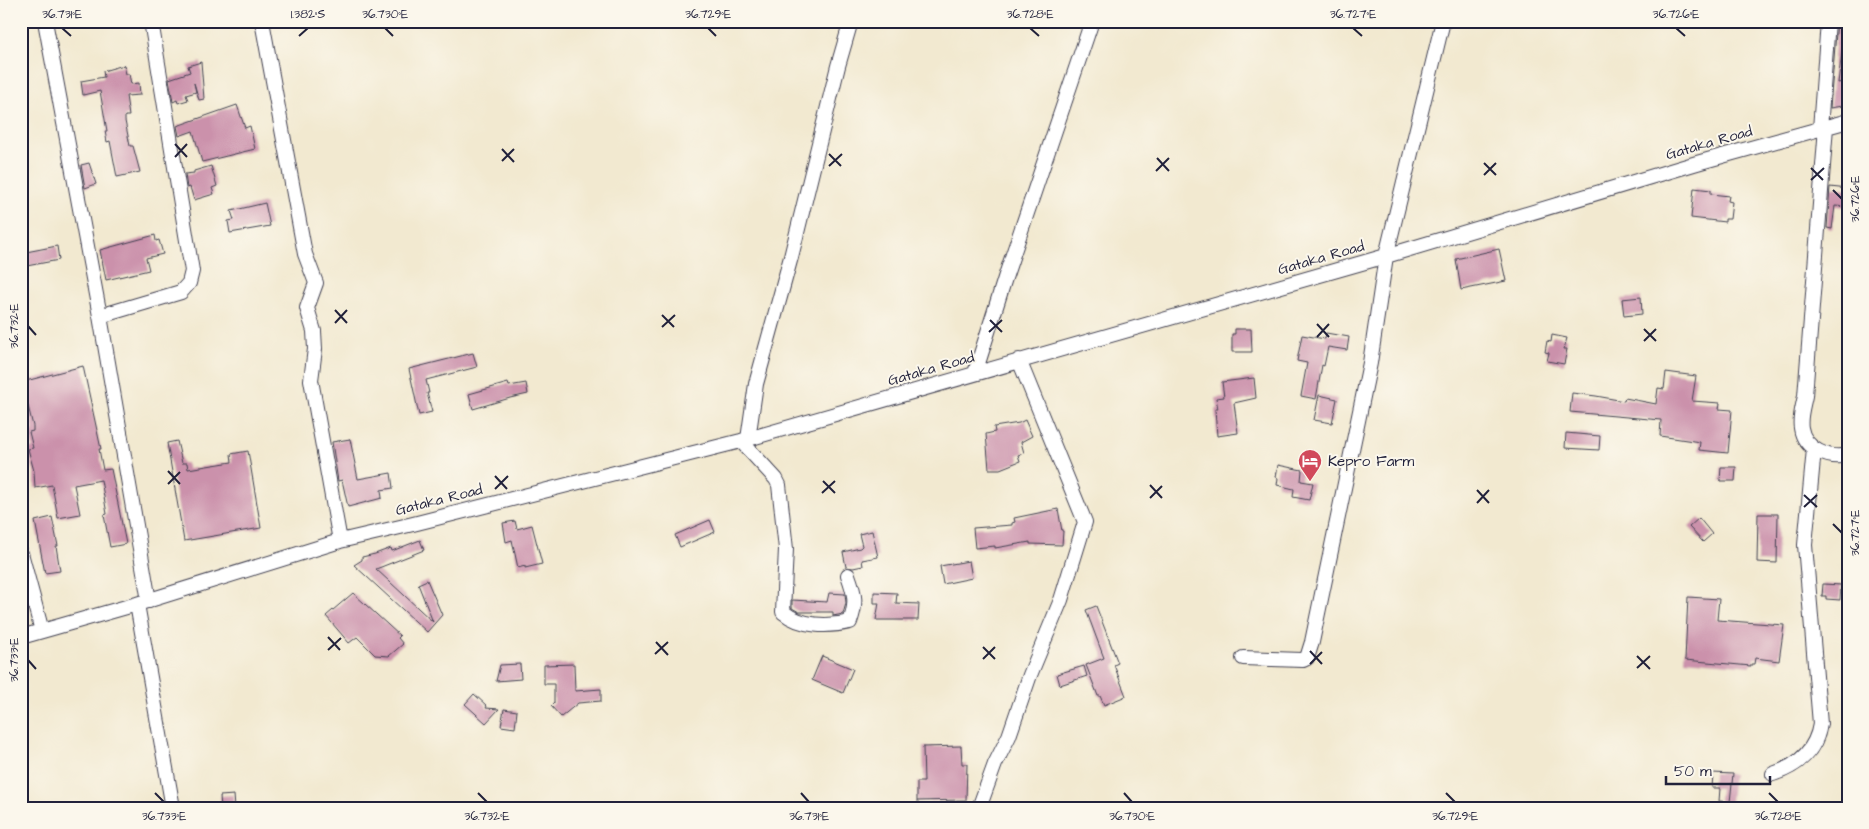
<svg xmlns="http://www.w3.org/2000/svg" width="1869" height="829" font-family="'Architects Daughter',sans-serif">
<style>
.building{fill:#cb91ab}
.lines{fill:none;stroke-linecap:round;stroke-linejoin:round}
.minor-casing{stroke:#414051;stroke-width:16}
.minor{stroke:#fff;stroke-width:14}
.ticks{fill:none;stroke:#22223b;stroke-width:2}
.labels{text-anchor:middle;dominant-baseline:central;stroke-width:4;stroke-linejoin:round;paint-order:stroke}
.street-label{font-size:15px;fill:#22223b;stroke:#fbf7ec}
.poi-label{font-size:15px;fill:#22223b;stroke:#fbf7ec;text-anchor:start}
.neatline{fill:none;stroke:#22223b;stroke-width:2}
.ticks-label{font-size:12px;text-anchor:middle;fill:#22223b}
</style>
<rect width="100%" height="100%" fill="#fbf7ec"/>
<filter id="ink" filterUnits="userSpaceOnUse"><feTurbulence type="fractalNoise" baseFrequency=".02" numOctaves="2"/><feDisplacementMap in="SourceGraphic" scale="10" xChannelSelector="R" yChannelSelector="G"/><feConvolveMatrix kernelMatrix="1 2 1 2 8 2 1 2 1" color-interpolation-filters="sRGB"/></filter>
<filter id="wash" filterUnits="userSpaceOnUse"><feTurbulence type="fractalNoise" baseFrequency=".0096" numOctaves="4" result="noise"/><feDisplacementMap in="SourceGraphic" scale="20" xChannelSelector="R" yChannelSelector="G"/><feGaussianBlur stdDeviation="1.12" result="paint"/><feColorMatrix in="noise" values="0 0 0 0 0 0 0 0 0 0 0 0 0 0 0 0 0 1.4 0 .05"/><feComposite in="paint" operator="in"/></filter>
<g filter="url(#wash)">
<rect width="100%" height="100%" fill="#f2e9d0"/>
<g id="blocks">
<path class="building" d="M 1837,21 L 1846,21 L 1838,83 L 1848,81 L 1848,105 L 1830,108 Z
M 201,62 L 204,99 L 199,100 L 194,83 L 196,92 L 186,95 L 188,100 L 178,103 L 177,100 L 173,102 L 169,79 L 190,72 L 188,66 Z
M 124,65 L 126,74 L 129,74 L 131,84 L 139,83 L 140,95 L 126,96 L 129,116 L 125,116 L 125,121 L 130,146 L 133,146 L 140,172 L 117,177 L 110,141 L 107,142 L 105,131 L 107,131 L 100,91 L 83,95 L 81,81 L 104,77 L 103,71 Z
M 237,105 L 245,128 L 250,126 L 255,149 L 202,162 L 193,131 L 179,136 L 177,126 Z
M 89,163 L 96,184 L 85,188 L 81,165 Z
M 211,166 L 217,186 L 212,188 L 214,194 L 194,200 L 190,187 L 187,188 L 185,174 L 194,173 L 194,171 Z
M 1830,187 L 1848,189 L 1848,207 L 1835,206 L 1832,229 L 1827,228 Z
M 1694,188 L 1711,190 L 1711,194 L 1729,196 L 1728,201 L 1732,202 L 1730,219 L 1725,219 L 1725,222 L 1691,218 Z
M 265,203 L 270,226 L 230,233 L 228,221 L 234,220 L 231,211 Z
M 155,235 L 156,241 L 159,240 L 163,254 L 146,258 L 149,270 L 106,280 L 100,250 Z
M 57,246 L 59,260 L 21,267 L 21,253 Z
M 1499,249 L 1506,281 L 1461,290 L 1456,259 Z
M 1641,297 L 1642,314 L 1624,316 L 1622,299 Z
M 1235,329 L 1251,329 L 1252,352 L 1232,352 L 1232,334 L 1235,334 Z
M 1326,333 L 1349,337 L 1347,350 L 1328,347 L 1324,366 L 1322,365 L 1316,399 L 1301,396 L 1307,363 L 1297,361 L 1302,335 L 1325,339 Z
M 1552,335 L 1567,338 L 1564,349 L 1567,349 L 1564,364 L 1547,361 L 1549,353 L 1545,352 L 1547,341 L 1551,342 Z
M 473,353 L 477,367 L 426,380 L 429,393 L 427,393 L 432,412 L 419,415 L 409,369 Z
M 83,366 L 101,449 L 99,449 L 103,470 L 111,469 L 126,544 L 110,547 L 104,515 L 107,514 L 101,480 L 74,485 L 80,514 L 58,518 L 52,485 L 35,488 L 34,471 L 28,449 L 33,448 L 29,432 L 33,431 L 33,426 L 22,382 Z
M 1666,372 L 1696,376 L 1692,401 L 1720,403 L 1719,409 L 1732,410 L 1728,453 L 1699,450 L 1700,442 L 1660,436 L 1661,420 L 1570,412 L 1572,393 L 1596,396 L 1624,401 L 1625,398 L 1656,404 L 1658,388 L 1664,389 Z
M 1254,378 L 1256,398 L 1234,403 L 1238,433 L 1217,436 L 1215,409 L 1218,409 L 1216,398 L 1224,397 L 1222,382 Z
M 508,383 L 509,386 L 526,383 L 528,394 L 510,398 L 473,409 L 469,394 Z
M 1319,395 L 1337,399 L 1332,423 L 1314,420 Z
M 1025,420 L 1032,436 L 1021,442 L 1024,453 L 1018,455 L 1020,461 L 1000,469 L 989,469 L 986,434 L 995,432 L 994,427 L 1019,423 Z
M 1566,433 L 1600,436 L 1599,450 L 1565,448 Z
M 350,439 L 358,479 L 391,473 L 393,488 L 381,490 L 382,498 L 348,507 L 342,480 L 338,481 L 332,442 Z
M 177,441 L 182,463 L 187,463 L 188,469 L 232,462 L 231,454 L 248,451 L 261,528 L 184,541 L 167,443 Z
M 1278,465 L 1302,470 L 1301,481 L 1313,483 L 1309,500 L 1293,497 L 1294,489 L 1277,485 L 1278,478 L 1276,477 Z
M 1721,467 L 1736,467 L 1735,481 L 1720,481 Z
M 1058,509 L 1062,531 L 1063,531 L 1062,545 L 1030,544 L 1030,542 L 995,548 L 995,546 L 975,548 L 973,528 L 1012,525 L 1012,523 L 1015,522 L 1014,518 Z
M 1758,514 L 1778,514 L 1777,563 L 1757,562 Z
M 52,517 L 58,546 L 56,546 L 60,571 L 45,573 L 35,521 Z
M 1699,518 L 1712,534 L 1703,542 L 1689,527 Z
M 710,520 L 715,532 L 680,547 L 675,535 Z
M 515,521 L 517,529 L 532,525 L 542,564 L 525,568 L 525,566 L 518,568 L 512,540 L 506,542 L 503,523 Z
M 872,531 L 878,557 L 862,560 L 863,566 L 853,568 L 846,567 L 843,552 L 860,548 L 862,546 L 859,534 Z
M 420,540 L 424,550 L 376,569 L 433,622 L 418,584 L 427,580 L 442,615 L 427,632 L 354,565 L 362,560 L 362,557 L 375,554 L 391,548 L 392,551 Z
M 969,561 L 972,578 L 943,584 L 940,566 Z
M 1823,584 L 1841,585 L 1840,600 L 1826,599 L 1826,596 L 1822,596 Z
M 874,592 L 897,593 L 896,603 L 919,604 L 918,620 L 876,620 L 879,603 L 874,603 Z
M 353,593 L 400,636 L 398,638 L 403,644 L 389,656 L 375,655 L 357,637 L 349,643 L 326,616 Z
M 829,593 L 845,594 L 846,603 L 843,614 L 833,616 L 833,612 L 799,612 L 792,608 L 792,600 L 827,602 Z
M 1688,597 L 1719,599 L 1717,620 L 1784,625 L 1779,661 L 1755,658 L 1754,664 L 1751,664 L 1751,666 L 1685,660 Z
M 1096,606 L 1118,663 L 1114,665 L 1126,696 L 1104,705 L 1100,696 L 1098,696 L 1086,665 L 1104,658 L 1086,610 Z
M 822,656 L 853,669 L 843,693 L 812,680 Z
M 520,664 L 521,679 L 496,681 L 500,665 Z
M 574,664 L 575,691 L 601,689 L 601,701 L 578,703 L 561,717 L 551,706 L 554,703 L 554,684 L 544,684 L 544,665 Z
M 1084,666 L 1087,676 L 1060,685 L 1057,674 Z
M 474,694 L 487,706 L 486,708 L 499,709 L 486,723 L 465,704 Z
M 504,709 L 517,711 L 515,728 L 501,726 Z
M 961,746 L 962,764 L 967,764 L 966,800 L 917,801 L 917,782 L 924,782 L 923,747 Z
M 1713,773 L 1733,774 L 1730,802 L 1719,801 L 1720,788 L 1712,788 Z
M 234,795 L 235,808 L 221,808 L 220,796 Z"/>
</g>
</g>
<g filter="url(#ink)">
<use href="#blocks" fill-opacity="0" stroke="#414051" stroke-width="1"/>
<g class="lines">
<g class="minor-casing">
<path id="minor" d="M 45,21 L 100,316 L 149,601
M 262,21 L 305,254 L 316,283 L 307,308 L 314,331 L 315,349 L 311,380 L 340,541
M 1826,127 L 1805,396 C 1803,406 1799,418 1801,428 C 1804,449 1829,460 1848,455
M 1820,129 L 1828,21
M 100,316 L 181,292 L 189,283 L 192,271 L 151,21
M 975,373 L 1005,278 L 1092,21
M 748,439 L 756,384 L 791,257 L 838,66 L 851,21
M 741,441 L 776,479 L 779,485 L 786,549 L 783,612 C 801,627 828,627 850,622 C 857,603 855,594 848,575
M 21,553 L 42,631
M 137,604 L 173,808
M 21,637 L 137,604 L 340,541 L 413,524 L 741,441 L 1386,256 L 1697,163 L 1848,121
M 1243,658 L 1303,660 L 1307,658 L 1312,642 L 1370,363 L 1386,256 L 1443,21
M 1773,774 C 1798,766 1816,750 1820,724 L 1805,545 L 1814,449
M 979,808 L 995,764 L 1009,736 L 1030,675 L 1061,600 L 1085,522 L 1019,360"/>
</g>
<use href="#minor" class="minor"/>
</g>
</g>
<path class="ticks" d="M 62,28 L 71,36M 385,28 L 393,36M 708,28 L 716,36M 1030,28 L 1039,36M 1353,28 L 1362,36M 1676,28 L 1685,36M 299,36 L 308,28M 175,144 L 187,157M 502,149 L 514,162M 829,154 L 841,166M 175,157 L 187,144M 1157,158 L 1169,171M 502,161 L 514,149M 1484,163 L 1496,175M 829,166 L 842,154M 1811,168 L 1823,180M 1156,171 L 1169,158M 1484,175 L 1496,163M 1811,180 L 1824,168M 1833,190 L 1842,199M 335,310 L 347,323M 662,315 L 674,327M 990,320 L 1002,332M 335,323 L 347,310M 1317,324 L 1329,337M 28,326 L 36,335M 662,327 L 675,315M 1644,329 L 1656,341M 989,332 L 1002,320M 1317,337 L 1329,324M 1644,341 L 1656,329M 168,471 L 180,484M 495,476 L 507,489M 823,481 L 835,493M 168,484 L 180,472M 1150,485 L 1162,498M 495,489 L 508,476M 1477,490 L 1489,503M 822,493 L 835,481M 1804,495 L 1817,507M 1150,498 L 1162,486M 1477,503 L 1489,490M 1804,507 L 1817,495M 1833,524 L 1842,533M 328,637 L 340,650M 656,642 L 668,655M 983,647 L 995,659M 328,650 L 341,638M 1310,651 L 1322,664M 655,654 L 668,642M 1637,656 L 1650,669M 983,659 L 995,647M 28,660 L 36,669M 1310,664 L 1322,652M 1637,668 L 1650,656M 155,793 L 164,802M 478,793 L 487,802M 801,793 L 809,802M 1124,793 L 1132,802M 1446,793 L 1455,802M 1769,793 L 1778,802"/>
<defs>
<g id="hotel-pin" transform="scale(1.25)"><path d="M0 17L-7.5 6A9.5 9.5 0 1 1 7.5 6Z" fill="#d1495b" stroke="#fbf7ec"/><path d="M-6-4.5h1.5V1H6V5H4.5V3h-9V5H-6ZM-4 0a1.8 1.8 0 1 1 3.6 0ZM.5 0V-2.5h3Q6-2.5 6 0Z" fill="#fff"/></g>
</defs>
<g fill-rule="evenodd">
<use href="#hotel-pin" x="1310" y="461"/>
</g>
<g class="labels">
<g class="street-label">
<text transform="translate(1709 143) rotate(-16)">Gataka Road</text>
<text transform="translate(1321 258) rotate(-16)">Gataka Road</text>
<text transform="translate(931 369) rotate(-16)">Gataka Road</text>
<text transform="translate(439 500) rotate(-14)">Gataka Road</text>
</g>
<g class="poi-label">
<text x="1328" y="461">Kepro Farm</text>
</g>
</g>
<rect width="1869" height="829" fill="none" stroke="#fbf7ec" stroke-width="55"/>
<path d="M1666 776v8h104v-8" fill="none" stroke="#22223b" stroke-width="2.5"/>
<text x="1674" y="776" font-size="15" fill="#22223b" stroke="#fbf7ec" stroke-width="4" paint-order="stroke">50 m</text>
<rect x="28" y="28" width="1814" height="774" class="neatline"/>
<g class="ticks-label">
<text x="62" y="18">36.731°E</text>
<text x="308" y="18">1.382°S</text>
<text x="385" y="18">36.730°E</text>
<text x="708" y="18">36.729°E</text>
<text x="1030" y="18">36.728°E</text>
<text x="1353" y="18">36.727°E</text>
<text x="1676" y="18">36.726°E</text>
<text transform="translate(1855 199) rotate(-90)" y="4">36.726°E</text>
<text transform="translate(14 326) rotate(-90)" y="4">36.732°E</text>
<text transform="translate(1855 533) rotate(-90)" y="4">36.727°E</text>
<text transform="translate(14 660) rotate(-90)" y="4">36.733°E</text>
<text x="164" y="820">36.733°E</text>
<text x="487" y="820">36.732°E</text>
<text x="809" y="820">36.731°E</text>
<text x="1132" y="820">36.730°E</text>
<text x="1455" y="820">36.729°E</text>
<text x="1778" y="820">36.728°E</text>
</g>
</svg>
